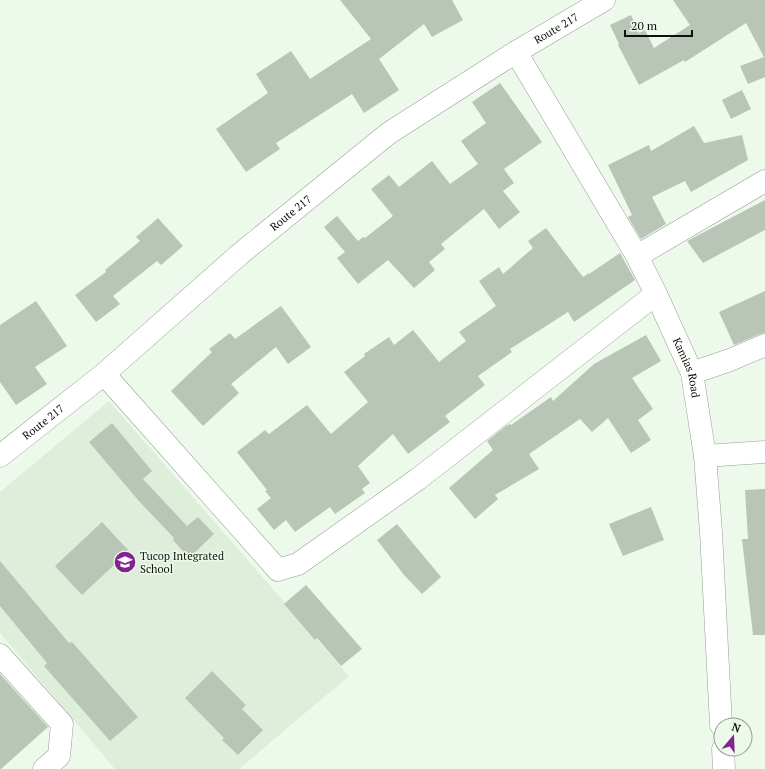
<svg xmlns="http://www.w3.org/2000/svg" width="765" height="769" font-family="'PT Serif',serif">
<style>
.built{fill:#deeedb}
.building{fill:#b9c5b7}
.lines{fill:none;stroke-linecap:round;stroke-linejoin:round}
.street-casing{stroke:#95a094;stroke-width:23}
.primary-casing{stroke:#95a094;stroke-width:23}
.street{stroke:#fff;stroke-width:22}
.primary{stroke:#fff;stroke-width:22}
.labels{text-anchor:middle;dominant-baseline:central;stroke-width:3;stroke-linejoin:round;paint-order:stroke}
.street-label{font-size:11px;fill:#0e120d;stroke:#edf9eb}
.poi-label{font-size:11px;fill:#0e120d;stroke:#edf9eb;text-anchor:start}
</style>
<rect width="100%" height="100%" fill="#edf9eb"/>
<path class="built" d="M 109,401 L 349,676 L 239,769 L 115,769 L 0,633 L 0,492 Z"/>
<path class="building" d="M 340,0 L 452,0 L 463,20 L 432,37 L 424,24 L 379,59 L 399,90 L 364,113 L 352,94 L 276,143 L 280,149 L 246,172 L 216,129 L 268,93 L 256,74 L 291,51 L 310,79 L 371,39 Z
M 673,0 L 765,0 L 765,77 L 748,84 L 740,66 L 764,57 L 746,23 L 685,62 L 684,60 L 639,85 L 618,45 L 619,44 L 610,25 L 631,15 L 639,33 L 645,30 L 654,48 L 690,25 Z
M 500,83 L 542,142 L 504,169 L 514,183 L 503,191 L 520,212 L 499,229 L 484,209 L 441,244 L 445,249 L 429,262 L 435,270 L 414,288 L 388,260 L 358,284 L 337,258 L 345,252 L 324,227 L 337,216 L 358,241 L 363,237 L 365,238 L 393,216 L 371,189 L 389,175 L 399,187 L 432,161 L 450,184 L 478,164 L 461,141 L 486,123 L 472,102 Z
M 742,90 L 751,109 L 731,119 L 722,100 Z
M 694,126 L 704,143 L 742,135 L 748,160 L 691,192 L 685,181 L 652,197 L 666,224 L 641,239 L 628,217 L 632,215 L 608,165 L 649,145 L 651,151 Z
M 765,200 L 765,230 L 703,263 L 687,241 Z
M 158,218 L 183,246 L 161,265 L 157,261 L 113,296 L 120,304 L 96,322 L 75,295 L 106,272 L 105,270 L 140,241 L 136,237 Z
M 546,228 L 583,277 L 589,273 L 589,274 L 620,253 L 635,280 L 574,322 L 568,312 L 510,349 L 512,352 L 478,376 L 485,385 L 445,416 L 450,422 L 408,454 L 393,434 L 358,466 L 370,483 L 362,489 L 365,493 L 335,514 L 330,507 L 295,532 L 286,520 L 274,530 L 257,509 L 271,498 L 265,491 L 267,490 L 237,452 L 265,430 L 269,434 L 307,405 L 331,434 L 368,402 L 344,372 L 365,356 L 364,354 L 389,337 L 394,345 L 413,330 L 439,362 L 466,341 L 459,332 L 496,306 L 479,281 L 499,267 L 503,274 L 533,248 L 528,241 Z
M 765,291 L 765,333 L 760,334 L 734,345 L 719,312 Z
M 36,301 L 67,346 L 35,367 L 47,384 L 16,405 L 0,382 L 0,325 Z
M 281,306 L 311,347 L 288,364 L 276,347 L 231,384 L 239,393 L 203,426 L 171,391 L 212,352 L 209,349 L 230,333 L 235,339 Z
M 646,335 L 661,361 L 632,378 L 653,409 L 638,420 L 651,440 L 631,453 L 608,418 L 592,432 L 580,419 L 529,454 L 539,469 L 495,495 L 498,499 L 475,519 L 449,488 L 493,450 L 487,441 L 506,426 L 510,424 L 511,425 L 551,397 L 553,401 L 594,364 Z
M 112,423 L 152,471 L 143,479 L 187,526 L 198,517 L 214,534 L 189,558 L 173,540 L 174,538 L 138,500 L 89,442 Z
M 765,489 L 765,635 L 753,635 L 742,539 L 748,539 L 745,490 Z
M 651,507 L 664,540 L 623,556 L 609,524 Z
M 102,522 L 129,551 L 82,595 L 55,566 Z
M 397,524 L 441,577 L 422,594 L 404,575 L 377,540 Z
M 0,561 L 69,643 L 72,642 L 138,717 L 110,741 L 44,666 L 47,663 L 0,606 Z
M 306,585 L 362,649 L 341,666 L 317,638 L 315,640 L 284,604 Z
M 212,671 L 246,705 L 242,709 L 263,730 L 238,755 L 222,740 L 224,738 L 185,698 Z
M 0,674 L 48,727 L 1,769 L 0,769 Z"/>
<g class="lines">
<g class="street-casing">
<g id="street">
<path id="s1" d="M 516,52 L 637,256 L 656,294 L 692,373 L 705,456 L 711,532 L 721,725"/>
<path d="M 637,256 L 765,181"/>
<path d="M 692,373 L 730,360 L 765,345"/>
<path d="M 104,374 L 278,570 L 298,564 L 418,479 L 656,294"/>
<path d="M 705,456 L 765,452"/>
<path d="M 0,655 L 62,724 L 59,756 L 44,769"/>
<path d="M 723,749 L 724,769"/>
</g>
</g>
<g class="primary-casing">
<g id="primary">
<path id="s2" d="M 0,456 L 104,374 L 240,254 L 389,133 L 516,52 L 604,0"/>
</g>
</g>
<use href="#street" class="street"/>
<use href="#primary" class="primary"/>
</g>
<defs>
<g id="school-disc" transform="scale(1.15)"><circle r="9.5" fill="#81248f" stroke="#edf9eb"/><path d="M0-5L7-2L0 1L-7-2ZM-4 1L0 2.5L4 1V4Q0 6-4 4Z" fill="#fff"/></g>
</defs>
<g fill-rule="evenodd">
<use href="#school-disc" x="125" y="562"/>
</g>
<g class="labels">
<g class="street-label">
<text stroke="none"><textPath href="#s2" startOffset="703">Route 217</textPath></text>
<text stroke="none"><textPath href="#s2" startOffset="379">Route 217</textPath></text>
<text stroke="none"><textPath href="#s1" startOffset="360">Kamias Road</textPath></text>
<text stroke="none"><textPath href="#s2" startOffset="55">Route 217</textPath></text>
</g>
<g class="poi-label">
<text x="140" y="556">Tucop Integrated<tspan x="140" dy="13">School</tspan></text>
</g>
</g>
<g transform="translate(733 737) rotate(19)"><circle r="19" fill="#edf9eb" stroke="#949d92"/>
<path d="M0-3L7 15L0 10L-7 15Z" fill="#81248f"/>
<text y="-6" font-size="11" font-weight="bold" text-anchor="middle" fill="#0e120d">N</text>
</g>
<path d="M625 30v6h67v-6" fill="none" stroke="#0e120d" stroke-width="2"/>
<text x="631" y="30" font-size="12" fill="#0e120d" stroke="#edf9eb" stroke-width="3" paint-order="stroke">20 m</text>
</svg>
